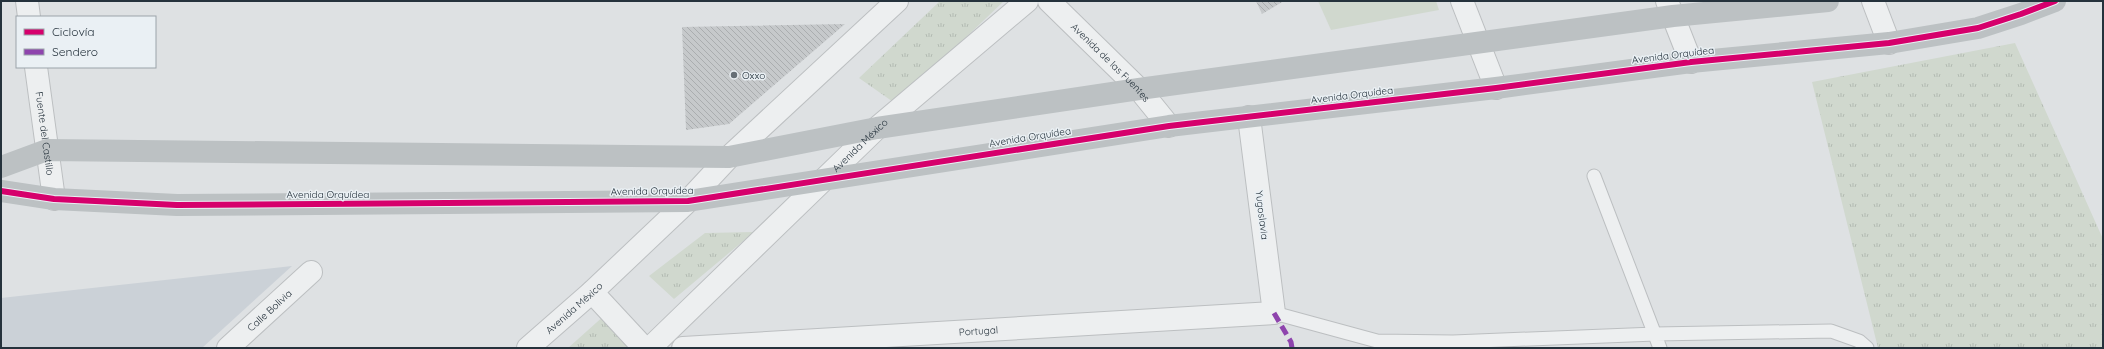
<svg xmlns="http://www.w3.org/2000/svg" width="2104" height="349" font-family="Quicksand,sans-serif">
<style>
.built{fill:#cbd1d7}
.grass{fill:url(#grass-tufts)}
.green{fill:#d0d8ce}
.building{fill:url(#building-back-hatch)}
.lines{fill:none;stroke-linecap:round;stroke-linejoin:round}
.lane-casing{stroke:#bcbfc1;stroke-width:15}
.street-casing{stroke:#bcbfc1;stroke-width:24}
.lane{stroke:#edeff0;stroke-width:13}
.street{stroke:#edeff0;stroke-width:22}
.secondary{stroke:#bcc1c3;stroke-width:22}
.quiet{stroke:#8e44ad;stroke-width:5;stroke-dasharray:10 5;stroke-linecap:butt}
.cycleway-casing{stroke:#eaf0f4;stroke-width:8}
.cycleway{stroke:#d6006c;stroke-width:6}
.poi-dot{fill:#666f76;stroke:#eaf0f4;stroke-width:1.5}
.labels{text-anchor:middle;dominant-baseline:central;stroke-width:3;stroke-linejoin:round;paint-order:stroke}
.street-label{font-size:10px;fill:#25323c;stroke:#eaf0f4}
.poi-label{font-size:10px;fill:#25323c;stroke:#eaf0f4;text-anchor:start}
</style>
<defs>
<pattern id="grass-tufts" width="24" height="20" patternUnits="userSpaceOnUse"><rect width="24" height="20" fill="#d0d8ce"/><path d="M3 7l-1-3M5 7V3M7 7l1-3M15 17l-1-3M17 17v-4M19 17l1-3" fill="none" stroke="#b2bab2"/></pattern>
<pattern id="building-back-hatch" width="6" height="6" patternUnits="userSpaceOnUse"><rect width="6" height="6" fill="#c6c9cb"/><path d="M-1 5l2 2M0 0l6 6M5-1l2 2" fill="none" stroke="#aaadaf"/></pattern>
</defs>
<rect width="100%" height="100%" fill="#dee1e3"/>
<path class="built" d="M 292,266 L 202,348 L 1,348 L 1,298 Z"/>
<path class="grass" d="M 940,1 L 1004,1 L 896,104 L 859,78 Z
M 2015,43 L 2103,239 L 2103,348 L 1878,348 L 1812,82 Z
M 754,232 L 674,299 L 649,276 L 705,233 Z
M 606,314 L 631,342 L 625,348 L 568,348 Z"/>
<path class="green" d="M 1318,1 L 1436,1 L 1439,10 L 1331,30 Z"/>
<path class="building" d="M 1256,1 L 1284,1 L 1262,14 Z
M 845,24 L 729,124 L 686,130 L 682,27 Z"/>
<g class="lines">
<g class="lane-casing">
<path id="lane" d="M 1594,176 L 1660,348
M 1274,313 L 1377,341 L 1453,342 L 1655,334 L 1831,331 L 1859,341 L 1867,348"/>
</g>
<g class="street-casing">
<g id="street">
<path d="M 27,1 L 29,17"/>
<path id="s1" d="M 1049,1 L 1139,89 L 1169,126"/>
<path d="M 1462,1 L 1496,88"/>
<path d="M 1667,1 L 1691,62"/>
<path d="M 1873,1 L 1889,43"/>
<path id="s2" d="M 36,67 L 54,199"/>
<path d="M 592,292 L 644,348"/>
<path id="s3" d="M 228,348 L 311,272"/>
<path id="s4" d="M 528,348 L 592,292 L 688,201 L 729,157 L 897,1"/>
<path id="s5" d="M 650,348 L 877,128 L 1027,1"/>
<path id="s6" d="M 683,348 L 1274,313 L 1249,117"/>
</g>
</g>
<use href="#lane" class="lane"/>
<use href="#street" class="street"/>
<path class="secondary" d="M 1,167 L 47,150 L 729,157 L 877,128 L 1139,89 L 1673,16 L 1828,1
M 1,191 L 54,199 L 177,205 L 688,201 L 1169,126 L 1496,88 L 1691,62 L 1889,43 L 1978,28 L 2021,14 L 2055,1"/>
<path class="quiet" d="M 1274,313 L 1291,342 L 1292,348"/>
<g class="cycleway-casing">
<path id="cycleway" d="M 1,191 L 54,199 L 177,205 L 688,201 L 1169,126 L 1496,88 L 1691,62 L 1889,43 L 1978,28 L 2021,14 L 2055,1"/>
</g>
<use href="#cycleway" class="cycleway"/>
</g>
<circle class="poi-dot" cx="734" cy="75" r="4"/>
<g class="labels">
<g class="street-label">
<text transform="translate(1673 55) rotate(-7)">Avenida Orquídea</text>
<text stroke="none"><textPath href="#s1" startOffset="87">Avenida de las Fuentes</textPath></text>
<text transform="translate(1352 95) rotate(-7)">Avenida Orquídea</text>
<text stroke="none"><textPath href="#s2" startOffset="67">Fuente del Castillo</textPath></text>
<text transform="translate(1030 137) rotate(-9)">Avenida Orquídea</text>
<text stroke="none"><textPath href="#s5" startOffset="292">Avenida México</textPath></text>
<text transform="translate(652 191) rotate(-1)">Avenida Orquídea</text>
<text x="328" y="194">Avenida Orquídea</text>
<text transform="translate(1262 215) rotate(83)">Yugoslavia</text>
<text stroke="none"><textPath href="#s4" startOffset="61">Avenida México</textPath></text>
<text stroke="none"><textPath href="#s3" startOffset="56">Calle Bolivia</textPath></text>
<text stroke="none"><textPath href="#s6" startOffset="296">Portugal</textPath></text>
</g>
<g class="poi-label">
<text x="742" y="75">Oxxo</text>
</g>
</g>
<rect width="2104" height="349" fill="none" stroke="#25323c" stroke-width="4"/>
<rect x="16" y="16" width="140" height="52" fill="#eaf0f4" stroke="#9ba4aa"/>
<rect x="24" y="29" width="20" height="6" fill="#d6006c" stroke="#9ba4aa"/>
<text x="52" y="36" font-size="12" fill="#25323c">Ciclovía</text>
<rect x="24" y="49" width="20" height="6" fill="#8e44ad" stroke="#9ba4aa"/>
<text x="52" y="56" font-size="12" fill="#25323c">Sendero</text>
</svg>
